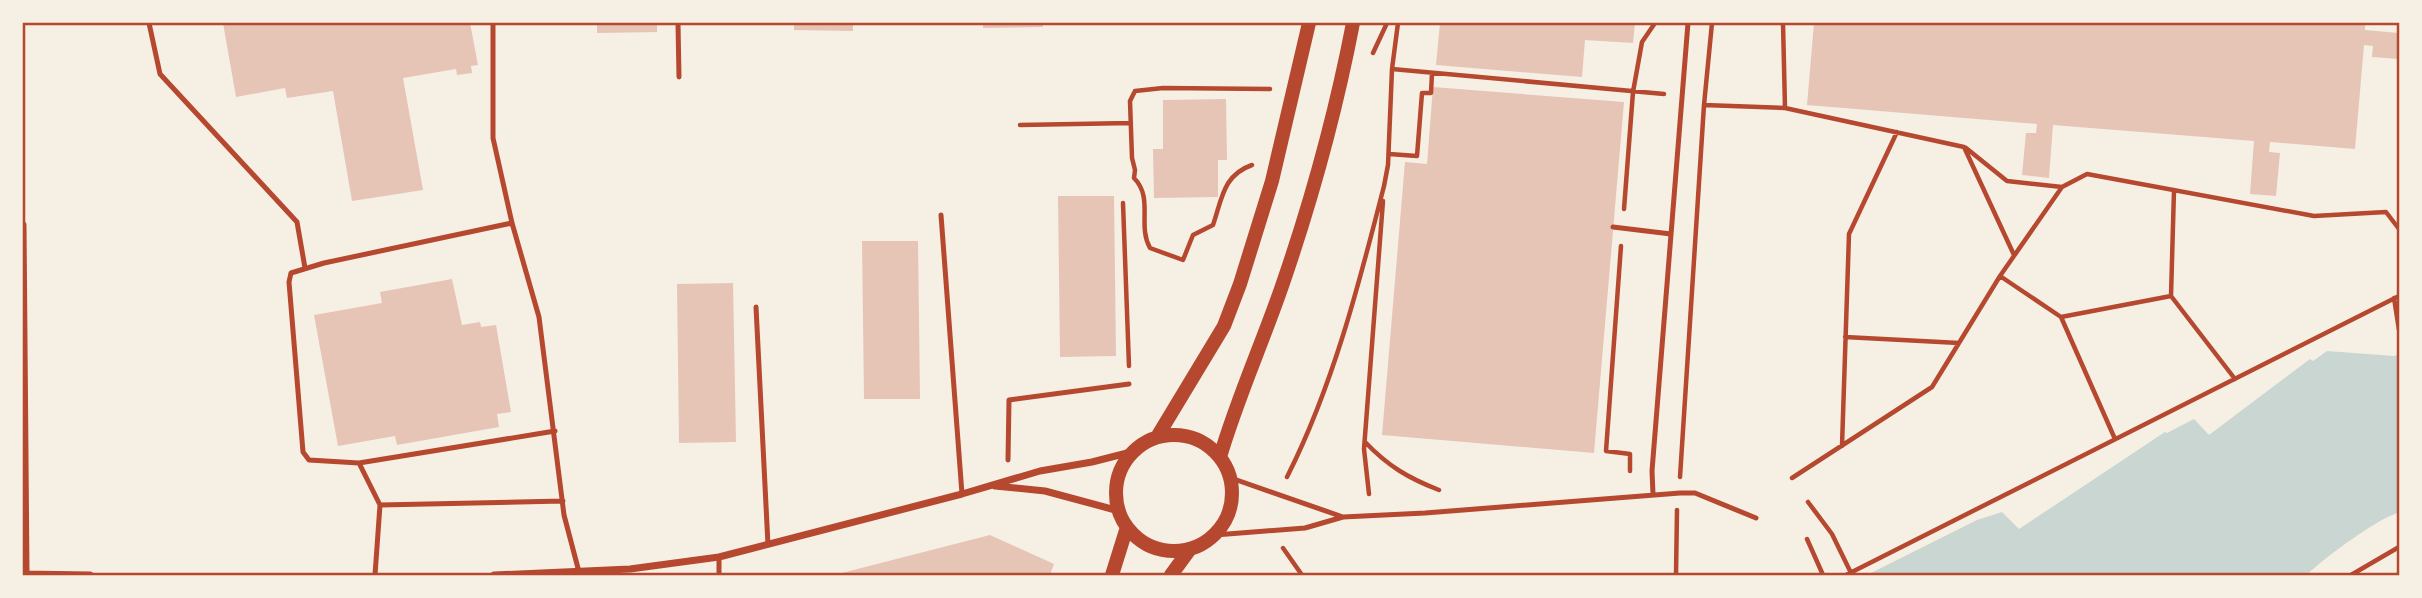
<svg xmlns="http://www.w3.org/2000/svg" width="2422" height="598" font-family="'Roboto Condensed',sans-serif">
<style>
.water{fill:#c9d6d2}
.building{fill:#e6c5b7}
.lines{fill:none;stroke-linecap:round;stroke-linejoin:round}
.path{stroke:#b5482f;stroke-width:4.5}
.service{stroke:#b5482f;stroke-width:5}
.minor{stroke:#b5482f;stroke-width:7}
.secondary{stroke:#b5482f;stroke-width:14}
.neatline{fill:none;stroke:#b5482f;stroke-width:2.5}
</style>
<rect width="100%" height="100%" fill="#f6efe4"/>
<path class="water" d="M 2327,351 L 2394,356 L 2399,354 L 2399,513 C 2382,515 2320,561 2307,575 L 1867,575 L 1977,520 L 2002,512 L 2019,529 L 2165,432 L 2167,433 L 2194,419 L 2209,435 L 2310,359 L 2313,361 Z"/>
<path class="building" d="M 223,23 L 470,23 L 478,65 L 471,66 L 472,73 L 457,75 L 456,69 L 403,78 L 423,190 L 352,201 L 333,91 L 287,98 L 285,88 L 236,97 Z
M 597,23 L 657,23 L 657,32 L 597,33 Z
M 794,23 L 853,23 L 853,31 L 794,30 Z
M 983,23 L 1043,23 L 1043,27 L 983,28 Z
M 1440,23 L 1635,23 L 1633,43 L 1585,40 L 1582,77 L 1436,65 Z
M 1814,23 L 2365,23 L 2365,30 L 2399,33 L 2399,59 L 2372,57 L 2373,46 L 2364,45 L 2355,149 L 2270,142 L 2269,152 L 2280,153 L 2276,196 L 2250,194 L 2254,141 L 2053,125 L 2049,178 L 2022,175 L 2026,133 L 2036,133 L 2037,124 L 1807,105 Z
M 1433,87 L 1624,102 L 1594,453 L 1382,435 L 1405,162 L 1427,164 Z
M 1226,99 L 1227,160 L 1218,160 L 1218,197 L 1154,198 L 1153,149 L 1163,149 L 1163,100 Z
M 1058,196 L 1114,196 L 1116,356 L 1060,357 Z
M 862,241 L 918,241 L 920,399 L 864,399 Z
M 452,279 L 462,325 L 480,322 L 481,327 L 496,325 L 511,412 L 497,414 L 499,427 L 397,445 L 395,436 L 338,446 L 314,315 L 382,303 L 380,292 Z
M 733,283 L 736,442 L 679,443 L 677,284 Z
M 990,535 L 1054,564 L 1050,575 L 834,575 Z"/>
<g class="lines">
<path class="path" d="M 1373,53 L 1387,23
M 1392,69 L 1664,94
M 1704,105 L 1785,108 L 1783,23
M 1785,108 L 1964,147 L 2014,255
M 1020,125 L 1131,123
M 1966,148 L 2007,181 L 2062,187
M 1389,154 L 1417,156 L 1422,93 L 1431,93 L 1432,73
M 1252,165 C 1223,175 1222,199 1213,225 L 1193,235 L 1183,260 L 1150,248 C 1137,225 1154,198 1134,178 L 1135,170 L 1132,158 L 1130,101 L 1135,91 L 1163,88 L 1270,89
M 2174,190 L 2171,296 L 2235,379
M 1123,203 L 1129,366
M 1624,209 L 1633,92 L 1642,42 L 1655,23
M 1621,246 L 1606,451 L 1630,454 L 1630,471
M 2000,276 L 2061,317 L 2171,296
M 2394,298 L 2399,330
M 2061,317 L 2115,439
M 1845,337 L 1959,343
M 1365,442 C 1388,466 1408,478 1439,490
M 1842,446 L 1849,234 L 1897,132
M 1287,477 C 1333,386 1359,284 1384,186 L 1388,165 L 1392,69 L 1398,23
M 1680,477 L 1704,105 L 1712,23
M 1792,478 L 1932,387 L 2000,276 L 2062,187 L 2087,174 L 2314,216 L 2386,212 L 2399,229
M 1369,494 L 1364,449 L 1383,201
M 1808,502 L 1832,534 L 1851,573
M 1807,539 L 1823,575
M 1283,548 L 1302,575
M 1676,575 L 1677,510
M 1846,575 L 2399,296
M 2351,575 L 2399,547"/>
<path class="service" d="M 149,23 L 160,74 L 297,222 L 305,268
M 493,23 L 493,138 L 512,223 L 539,317 L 564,515 L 579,572
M 678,23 L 679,77
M 941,215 L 962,494
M 1613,227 L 1671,234
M 756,307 L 768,545
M 1008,460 L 1009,400 L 1129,384
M 359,463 L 555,431
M 1231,478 L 1343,517
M 1653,494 L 1652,471 L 1688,23
M 380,505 L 359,463 L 309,460 L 303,452 L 289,282 L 291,273 L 324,263 L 512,223
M 1215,535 L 1305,528 L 1343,517 L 1425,513 L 1680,493 L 1695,493 L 1756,518
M 719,557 L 719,575
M 375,575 L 380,505 L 563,501"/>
<path class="minor" d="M 23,225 L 26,574
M 995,486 L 1045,491 L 1119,511
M 23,574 L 90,575
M 494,575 L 630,569 L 719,557 L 962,494 L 1040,471 L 1092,462 L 1135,451"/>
<path class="secondary" d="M1116 493a58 58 0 1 1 116 0a58 58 0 1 1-116 0Z
M 1157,437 L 1224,326 L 1240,284 L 1272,181 L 1309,23
M 1220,457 C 1237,399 1262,344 1282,286 C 1311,202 1336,111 1353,23
M 1112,575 L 1127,527
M 1171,575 L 1190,549"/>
</g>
<rect width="2422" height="598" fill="none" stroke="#f6efe4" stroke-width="49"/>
<rect x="24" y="24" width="2374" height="550" class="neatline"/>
</svg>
